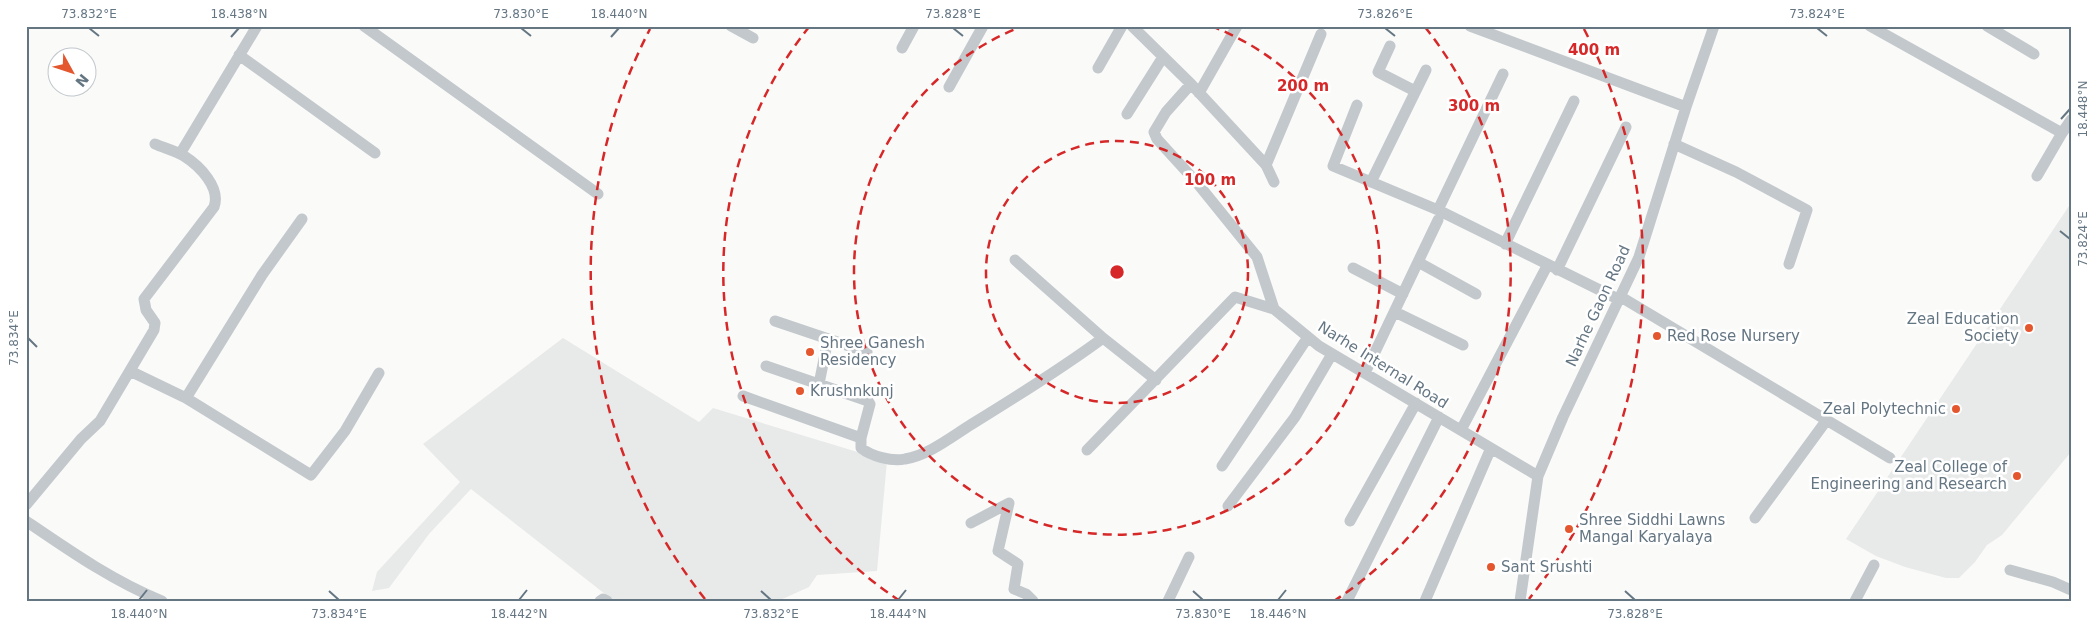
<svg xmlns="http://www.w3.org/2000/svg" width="2097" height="627" font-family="'DejaVu Sans',sans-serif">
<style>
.built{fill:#e8e9e9}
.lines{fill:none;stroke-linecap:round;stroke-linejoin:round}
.minor{stroke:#c3c8cc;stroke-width:11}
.ticks{fill:none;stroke:#657683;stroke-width:2}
.ring{fill:none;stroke:#d62828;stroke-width:2.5;stroke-dasharray:9 6}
.poi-dot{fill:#e4572e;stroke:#fff;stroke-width:2}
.labels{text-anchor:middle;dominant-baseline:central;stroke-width:5;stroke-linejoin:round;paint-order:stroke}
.street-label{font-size:15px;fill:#657683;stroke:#fff}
.poi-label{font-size:15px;fill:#657683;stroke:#fff;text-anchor:start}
.centre{fill:#d62828;stroke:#fff;stroke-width:2.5}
.ring-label{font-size:15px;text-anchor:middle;font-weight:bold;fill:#d62828;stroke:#fff;stroke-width:5;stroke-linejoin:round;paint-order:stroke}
.neatline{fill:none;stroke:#657683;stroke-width:2}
.ticks-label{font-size:12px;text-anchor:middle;fill:#657683}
</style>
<rect width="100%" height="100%" fill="#fafaf8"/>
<path class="built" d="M 2071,203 L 2071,452 L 2002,535 L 1987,545 L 1975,562 L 1959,578 L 1946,578 L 1905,567 L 1876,556 L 1846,539 Z
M 563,338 L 699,422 L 713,408 L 887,461 L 877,571 L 817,575 L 809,587 L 778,601 L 614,601 L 471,489 L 429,534 L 389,588 L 372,591 L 377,572 L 460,482 L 423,444 Z"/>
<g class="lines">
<path class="minor" d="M 364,26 L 598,194
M 731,26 L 753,38
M 1132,26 L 1191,84 L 1266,165 L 1274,182
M 1470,26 L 1686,107
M 1870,26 L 2062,133 L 2071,120
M 1987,26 L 2034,54
M 1390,46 L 1378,72 L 1415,91
M 902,48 L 914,26
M 239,55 L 375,153
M 1098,68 L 1122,26
M 1191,84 L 1166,112 L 1154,132 L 1157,139 L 1198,184 L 1257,257 L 1274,309 L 1319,346 L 1538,476
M 949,87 L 983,26
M 1199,93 L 1237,26
M 1357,105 L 1333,166 L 1438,210 L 1620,300
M 1127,114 L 1163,57
M 1674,144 L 1736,172 L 1807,210 L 1789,264
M 180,154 L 257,26
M 1266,165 L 1321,34
M 2037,176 L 2062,133
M 1371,182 L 1426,70
M 1438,210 L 1503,74
M 1505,244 L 1574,101
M 1015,260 L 1103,338
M 1418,262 L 1476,294
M 1353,268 L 1403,294
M 1557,270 L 1626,127
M 1621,297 L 1890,458
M 1395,312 L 1463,345
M 775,321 L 867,352
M 766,366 L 868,401 L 870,404 L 861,438 L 861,448 C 871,456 892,462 905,459 C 929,455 951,437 972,424 C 1016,397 1061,369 1103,338 L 1156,380
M 130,371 L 186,398 L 311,475 L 345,431 L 379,373
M 1365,373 L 1438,220
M 819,384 L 828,339
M 743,396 L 861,438
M 186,398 L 262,275 L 302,219
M 1461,430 L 1547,266
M 1087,450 L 1235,297 L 1274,309
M 1222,466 L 1308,337
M 26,505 L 81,439 L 100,421 L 154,330 L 155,323 L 146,310 L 144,299 L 214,207 C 221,188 200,166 184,156 C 176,151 164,148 155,144
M 1228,506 L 1295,417 L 1332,354
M 1755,518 L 1826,421
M 26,521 C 70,551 113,581 162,601
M 1350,521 L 1416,403
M 971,523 L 1009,503 L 998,551 L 1018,564 L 1014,589 L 1026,594 L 1033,601
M 2010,570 L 2053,582 L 2071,590
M 600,601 L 603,599 L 607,601
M 1168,601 L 1189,557
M 1347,601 L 1439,417
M 1425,601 L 1491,448
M 1520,601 L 1538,476 L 1563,417 L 1639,257 L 1686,107 L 1714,26
M 1855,601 L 1874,565"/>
</g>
<path class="ticks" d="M 89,28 L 99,36M 521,28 L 531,36M 953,28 L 963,36M 1385,28 L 1395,36M 1817,28 L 1827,36M 231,37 L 239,28M 611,37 L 619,28M 2061,119 L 2070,109M 2060,231 L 2070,239M 28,338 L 37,347M 329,591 L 339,600M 761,591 L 771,600M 1193,591 L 1203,600M 1625,591 L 1635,600M 139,600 L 147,590M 519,600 L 527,590M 898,600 L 906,590M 1278,600 L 1286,590"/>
<g class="ring">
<circle cx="1117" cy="272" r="131"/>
<path d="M1211 26A263 263 0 1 1 1023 26"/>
<path d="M900 601A394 394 0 0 1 809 27M1425 27A394 394 0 0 1 1334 601"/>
<path d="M705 599A526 526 0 0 1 650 29M1584 29A526 526 0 0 1 1529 599"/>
</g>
<g class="poi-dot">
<circle cx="2029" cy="328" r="5"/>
<circle cx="1657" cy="336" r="5"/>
<circle cx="810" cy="352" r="5"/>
<circle cx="800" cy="391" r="5"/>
<circle cx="1956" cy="409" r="5"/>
<circle cx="2017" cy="476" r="5"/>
<circle cx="1569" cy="529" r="5"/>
<circle cx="1491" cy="567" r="5"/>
</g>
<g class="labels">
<g class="street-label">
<text transform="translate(1598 306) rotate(-65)">Narhe Gaon Road</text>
<text transform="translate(1383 365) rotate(32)">Narhe Internal Road</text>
</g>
<g class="poi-label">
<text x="2019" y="319" text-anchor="end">Zeal Education<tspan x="2019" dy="17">Society</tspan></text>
<text x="1667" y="336">Red Rose Nursery</text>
<text x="820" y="343">Shree Ganesh<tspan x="820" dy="17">Residency</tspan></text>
<text x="810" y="391">Krushnkunj</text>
<text x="1946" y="409" text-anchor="end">Zeal Polytechnic</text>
<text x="2007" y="467" text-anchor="end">Zeal College of<tspan x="2007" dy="17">Engineering and Research</tspan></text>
<text x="1579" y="520">Shree Siddhi Lawns<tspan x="1579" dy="17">Mangal Karyalaya</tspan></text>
<text x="1501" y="567">Sant Srushti</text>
</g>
</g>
<circle cx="1117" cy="272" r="8" class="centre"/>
<g class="ring-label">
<text x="1594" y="55">400 m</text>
<text x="1303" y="91">200 m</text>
<text x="1474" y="111">300 m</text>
<text x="1210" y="185">100 m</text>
</g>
<rect width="2097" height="627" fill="none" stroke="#ffffff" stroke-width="55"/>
<g transform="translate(72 72) rotate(130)"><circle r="24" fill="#ffffff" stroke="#c1c8cd"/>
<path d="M0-4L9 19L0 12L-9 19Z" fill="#e4572e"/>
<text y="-8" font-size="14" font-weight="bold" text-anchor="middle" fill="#657683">N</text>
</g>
<rect x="28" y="28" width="2042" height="572" class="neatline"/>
<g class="ticks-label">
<text x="89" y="18">73.832°E</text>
<text x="239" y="18">18.438°N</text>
<text x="521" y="18">73.830°E</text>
<text x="619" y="18">18.440°N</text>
<text x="953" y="18">73.828°E</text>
<text x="1385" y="18">73.826°E</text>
<text x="1817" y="18">73.824°E</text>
<text transform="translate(2083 109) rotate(-90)" y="4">18.448°N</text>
<text transform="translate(2083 239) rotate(-90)" y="4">73.824°E</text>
<text transform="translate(14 338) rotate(-90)" y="4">73.834°E</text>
<text x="139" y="618">18.440°N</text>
<text x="339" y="618">73.834°E</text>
<text x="519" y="618">18.442°N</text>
<text x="771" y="618">73.832°E</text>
<text x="898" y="618">18.444°N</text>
<text x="1203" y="618">73.830°E</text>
<text x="1278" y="618">18.446°N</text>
<text x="1635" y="618">73.828°E</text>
</g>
</svg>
